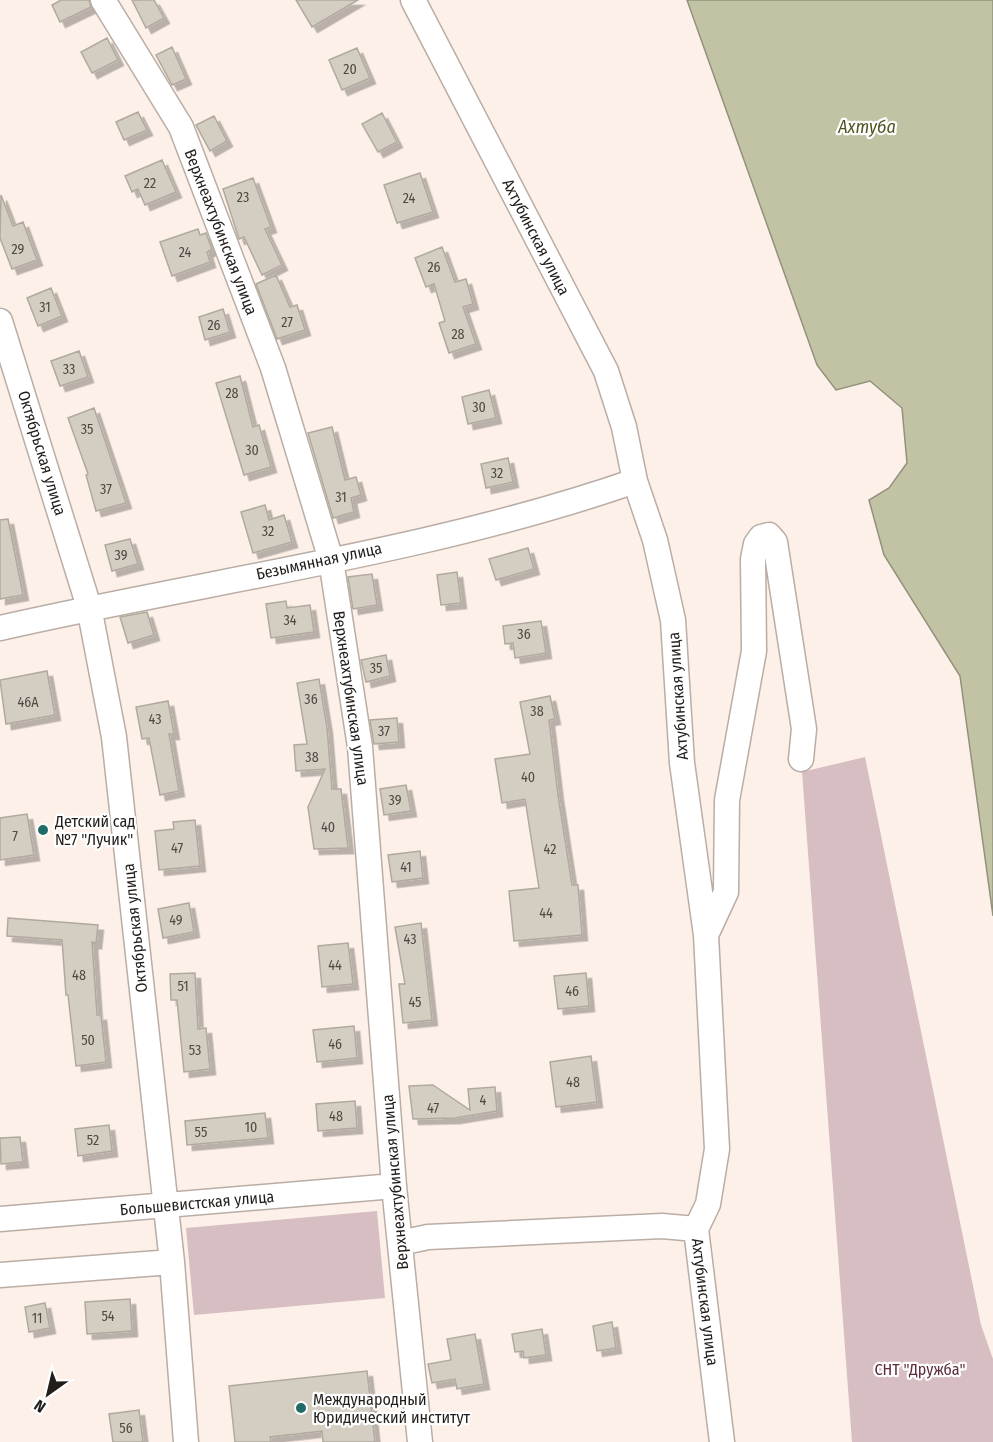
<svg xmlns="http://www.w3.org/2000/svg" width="993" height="1442" font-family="'Fira Sans Condensed',sans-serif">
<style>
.green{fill:#d6bec3}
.water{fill:#c2c3a5;stroke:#92917b;stroke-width:1.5}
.building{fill:#d4cec2;stroke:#b0aa9e;stroke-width:1.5;filter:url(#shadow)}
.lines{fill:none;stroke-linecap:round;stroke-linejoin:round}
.street-casing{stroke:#b9ada5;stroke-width:27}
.street{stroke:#fff;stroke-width:24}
.poi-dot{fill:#206b66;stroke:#fff;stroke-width:2}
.labels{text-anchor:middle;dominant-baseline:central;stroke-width:4.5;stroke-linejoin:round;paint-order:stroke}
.number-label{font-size:14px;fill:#4e4944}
.street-label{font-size:16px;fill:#211d1a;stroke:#fff}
.poi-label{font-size:16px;fill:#211d1a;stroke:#fff;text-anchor:start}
.park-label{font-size:16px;fill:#5d2d3b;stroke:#fff}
.water-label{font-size:18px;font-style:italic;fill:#545422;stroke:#fff}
</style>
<defs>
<filter id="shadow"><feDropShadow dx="5.5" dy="5.5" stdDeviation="0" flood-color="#0004"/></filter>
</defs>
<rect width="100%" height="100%" fill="#fdf0e8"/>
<path class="green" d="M 865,757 L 981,1325 L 993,1359 L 993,1442 L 852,1442 L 802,772 Z
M 377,1211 L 385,1298 L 194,1315 L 186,1228 Z"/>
<path class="water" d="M 687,0 L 993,0 L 993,916 L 960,676 L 884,555 L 869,500 L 889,488 L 907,463 L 902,408 L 870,381 L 836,390 L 817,365 Z"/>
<path class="building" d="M 61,0 L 89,0 L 91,7 L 60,22 L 52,5 Z
M 132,0 L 154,0 L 164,18 L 146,28 Z
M 296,0 L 358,0 L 312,27 Z
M 107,38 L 118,60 L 92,73 L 81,52 Z
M 172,47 L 186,79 L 172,85 L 156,55 Z
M 357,48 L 370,78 L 342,90 L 329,60 Z
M 138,112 L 147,130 L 124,140 L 116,122 Z
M 382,113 L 397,142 L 378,152 L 362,124 Z
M 214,116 L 227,141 L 210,151 L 196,125 Z
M 162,160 L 176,192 L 145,205 L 138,189 L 132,192 L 125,176 Z
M 420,173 L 433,212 L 397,223 L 384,185 Z
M 253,178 L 271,227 L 265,229 L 282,265 L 262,275 L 244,237 L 239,239 L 223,189 Z
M 1,195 L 13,226 L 23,222 L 37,260 L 12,269 L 0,238 Z
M 198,229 L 200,235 L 206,233 L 212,249 L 207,252 L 210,262 L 172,276 L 160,242 Z
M 442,247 L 455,282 L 466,279 L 473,304 L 463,307 L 476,344 L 449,353 L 439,323 L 445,321 L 434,284 L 426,287 L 415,258 Z
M 276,275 L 290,307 L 297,305 L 305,330 L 277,339 L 256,284 Z
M 51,288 L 62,316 L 38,326 L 27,298 Z
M 223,309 L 230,332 L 205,340 L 199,317 Z
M 79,351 L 88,377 L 60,386 L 51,361 Z
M 240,376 L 253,427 L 259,425 L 271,467 L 244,475 L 216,383 Z
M 489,390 L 496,418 L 468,424 L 462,397 Z
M 94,408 L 126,503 L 96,511 L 86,475 L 88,474 L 68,418 Z
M 332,427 L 345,480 L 356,477 L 361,495 L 351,498 L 354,512 L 333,518 L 308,433 Z
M 508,458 L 513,482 L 486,488 L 481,464 Z
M 265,505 L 269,520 L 284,515 L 292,542 L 253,553 L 241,512 Z
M 8,519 L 23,595 L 0,599 L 0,520 Z
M 130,539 L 138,564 L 112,571 L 105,545 Z
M 528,548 L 534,569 L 496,580 L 489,559 Z
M 457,572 L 461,603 L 441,605 L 437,575 Z
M 372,574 L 377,605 L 353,609 L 348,577 Z
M 286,601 L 287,608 L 310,605 L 314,632 L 271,638 L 266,604 Z
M 147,612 L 154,635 L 128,643 L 120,617 Z
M 541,621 L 546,653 L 515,658 L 513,643 L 505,644 L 503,626 Z
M 386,655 L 390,676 L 366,682 L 361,660 Z
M 47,671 L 55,715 L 6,724 L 0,680 Z
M 319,679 L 327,728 L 332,789 L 341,789 L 348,848 L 314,849 L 308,807 L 325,769 L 296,771 L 294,745 L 307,744 L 297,683 Z
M 550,696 L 555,719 L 549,720 L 558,795 L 572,885 L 578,885 L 582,935 L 514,941 L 509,891 L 539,888 L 525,799 L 502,803 L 495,759 L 530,754 L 520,702 Z
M 168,701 L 174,734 L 169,734 L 179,791 L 160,795 L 149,738 L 142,739 L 136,707 Z
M 397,718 L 399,742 L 374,744 L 370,720 Z
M 406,785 L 411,811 L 384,815 L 380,789 Z
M 27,814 L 34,855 L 0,860 L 0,818 Z
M 195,820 L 200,866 L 159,870 L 155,831 L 174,829 L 173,822 Z
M 420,851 L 423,878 L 392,882 L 388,855 Z
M 189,903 L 194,932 L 163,938 L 158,909 Z
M 8,918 L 98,925 L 96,943 L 92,942 L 97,1015 L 101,1015 L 106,1062 L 76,1066 L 68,995 L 66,995 L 62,940 L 7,936 Z
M 421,923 L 432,1020 L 403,1023 L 399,984 L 405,984 L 395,927 Z
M 348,943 L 353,984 L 322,987 L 318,946 Z
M 195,973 L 198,1029 L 206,1028 L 210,1069 L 184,1072 L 177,1000 L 171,1000 L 170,974 Z
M 586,973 L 589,1006 L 558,1009 L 554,976 Z
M 354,1026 L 357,1058 L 317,1062 L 313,1030 Z
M 591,1056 L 597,1102 L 556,1107 L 550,1062 Z
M 433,1085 L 470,1110 L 468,1089 L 495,1087 L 497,1111 L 455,1118 L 413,1119 L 409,1086 Z
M 355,1101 L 357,1128 L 318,1131 L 316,1104 Z
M 265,1113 L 268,1138 L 187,1145 L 185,1121 Z
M 109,1125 L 112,1151 L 78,1156 L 75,1129 Z
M 20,1137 L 23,1162 L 1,1164 L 0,1138 Z
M 130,1299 L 132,1331 L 87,1334 L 85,1302 Z
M 45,1303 L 50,1328 L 29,1332 L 25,1307 Z
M 612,1322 L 616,1348 L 597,1351 L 593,1326 Z
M 542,1329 L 546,1355 L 524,1358 L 523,1351 L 515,1352 L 512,1334 Z
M 475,1334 L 484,1384 L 457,1389 L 455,1379 L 432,1383 L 428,1364 L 451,1360 L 447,1339 Z
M 367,1371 L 375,1442 L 323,1442 L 322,1431 L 270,1437 L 271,1442 L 235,1442 L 229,1386 Z
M 139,1410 L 143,1442 L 113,1442 L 109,1414 Z"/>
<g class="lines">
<g class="street-casing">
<path id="street" d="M 103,0 L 181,127 L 273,368 L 331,560 L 360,747 L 394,1186 L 420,1442
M 413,0 L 606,371 L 624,427 L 635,481 L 655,540 L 673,620 L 682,763 L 706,935 L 717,1149 L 708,1204 L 696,1229 L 722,1442
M 0,321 L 89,607 L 114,737 L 172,1262 L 186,1442
M 0,628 C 211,580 430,552 635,481
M 706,935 L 726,892 L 727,800 L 754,651 L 753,559 L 756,544 L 761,537 L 769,535 L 775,542 L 804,729 L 801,759
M 0,1219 L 394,1186
M 400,1243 L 428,1237 L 662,1226 L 696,1229
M 0,1275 L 172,1262"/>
</g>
<use href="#street" class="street"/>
</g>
<g class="poi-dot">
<circle cx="43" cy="830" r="6"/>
<circle cx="301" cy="1408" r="6"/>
</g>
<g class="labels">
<g class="number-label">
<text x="350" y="69">20</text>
<text x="150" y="183">22</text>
<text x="243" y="197">23</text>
<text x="409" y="198">24</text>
<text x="18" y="249">29</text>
<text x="185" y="252">24</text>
<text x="434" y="267">26</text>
<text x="45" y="307">31</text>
<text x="287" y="322">27</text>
<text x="214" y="325">26</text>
<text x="458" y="334">28</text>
<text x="69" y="369">33</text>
<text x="232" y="393">28</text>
<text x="479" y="407">30</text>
<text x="87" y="429">35</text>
<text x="252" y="450">30</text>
<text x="497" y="473">32</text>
<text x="106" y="489">37</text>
<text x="341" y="497">31</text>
<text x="268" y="531">32</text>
<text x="121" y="555">39</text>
<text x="290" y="620">34</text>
<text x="524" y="634">36</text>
<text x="376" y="668">35</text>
<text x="311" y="699">36</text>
<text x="28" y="702">46А</text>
<text x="537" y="711">38</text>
<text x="155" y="719">43</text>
<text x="384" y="731">37</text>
<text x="312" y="757">38</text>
<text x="528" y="777">40</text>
<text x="395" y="800">39</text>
<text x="328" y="827">40</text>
<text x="15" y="836">7</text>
<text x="177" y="848">47</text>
<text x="550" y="849">42</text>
<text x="406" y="867">41</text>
<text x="546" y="913">44</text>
<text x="176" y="920">49</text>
<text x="410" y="939">43</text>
<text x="335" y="965">44</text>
<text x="79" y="975">48</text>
<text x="183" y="986">51</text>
<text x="572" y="991">46</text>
<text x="415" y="1002">45</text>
<text x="88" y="1040">50</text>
<text x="335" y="1044">46</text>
<text x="195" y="1050">53</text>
<text x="573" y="1082">48</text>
<text x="483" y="1100">4</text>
<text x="433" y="1108">47</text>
<text x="336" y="1116">48</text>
<text x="251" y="1127">10</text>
<text x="201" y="1132">55</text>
<text x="93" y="1140">52</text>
<text x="108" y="1316">54</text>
<text x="37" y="1318">11</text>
<text x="126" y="1428">56</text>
</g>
<g class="street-label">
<text transform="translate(221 232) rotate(69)">Верхнеахтубинская улица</text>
<text transform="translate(536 237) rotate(63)">Ахтубинская улица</text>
<text transform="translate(42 453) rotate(73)">Октябрьская улица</text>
<text transform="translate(319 561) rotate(-12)">Безымянная улица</text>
<text transform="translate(678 696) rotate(-94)">Ахтубинская улица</text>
<text transform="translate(351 698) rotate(82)">Верхнеахтубинская улица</text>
<text transform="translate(135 928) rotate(-96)">Октябрьская улица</text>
<text transform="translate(395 1182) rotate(-95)">Верхнеахтубинская улица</text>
<text transform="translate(197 1203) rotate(-5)">Большевистская улица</text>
<text transform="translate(705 1302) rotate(83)">Ахтубинская улица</text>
</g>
<g class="poi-label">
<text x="55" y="821">Детский сад<tspan x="55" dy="18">№7 "Лучик"</tspan></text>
<text x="313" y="1399">Международный<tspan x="313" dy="18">Юридический институт</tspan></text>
</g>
<g class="park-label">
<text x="920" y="1369">СНТ "Дружба"</text>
</g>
<g class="water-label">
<text x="867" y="127">Ахтуба</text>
</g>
</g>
<g transform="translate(48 1394) rotate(214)" stroke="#ffffff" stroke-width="4.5" paint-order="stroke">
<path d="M0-4.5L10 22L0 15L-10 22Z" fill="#211d1a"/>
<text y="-9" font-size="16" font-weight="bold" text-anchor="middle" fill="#211d1a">N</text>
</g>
</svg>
